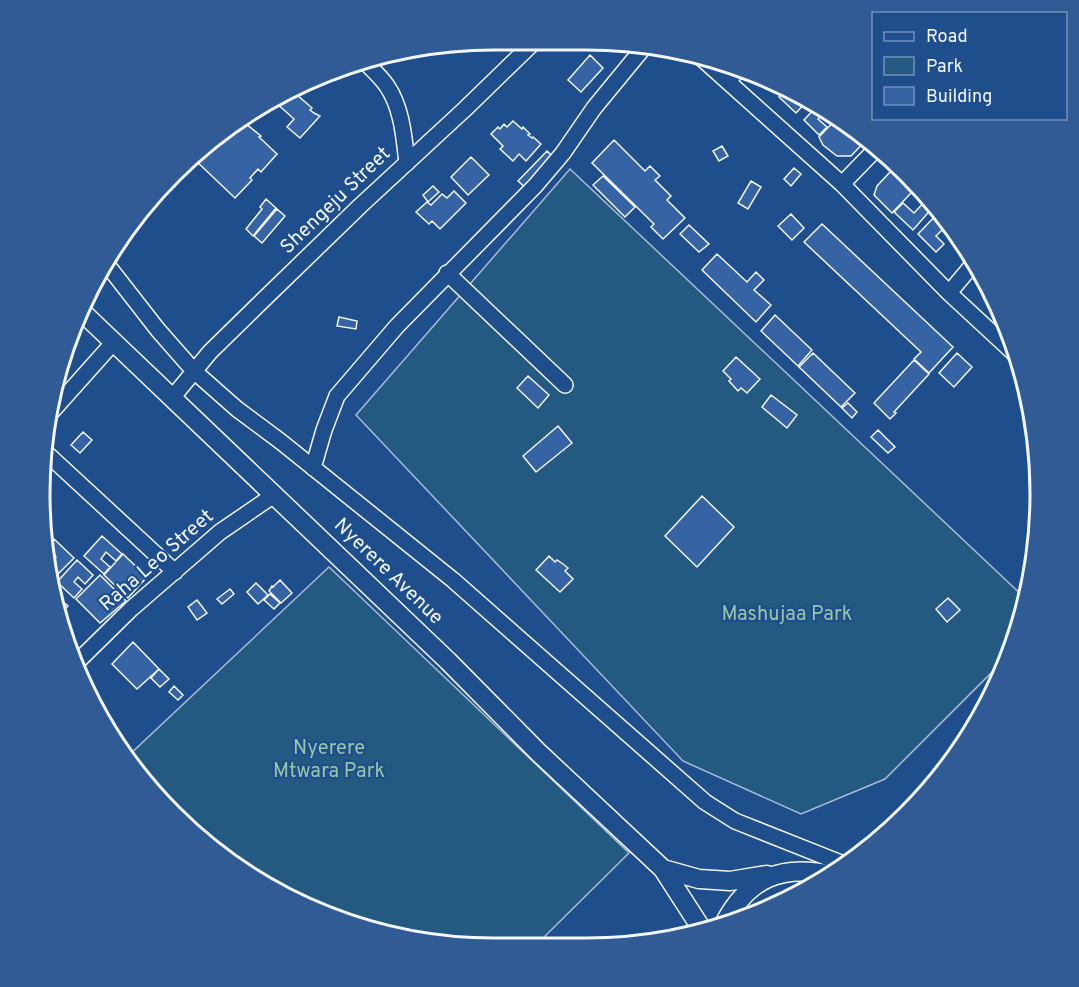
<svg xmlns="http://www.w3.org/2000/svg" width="1079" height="987" font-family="Overpass,sans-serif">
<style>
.green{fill:#245a82;stroke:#a8bbd7;stroke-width:1.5}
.building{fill:#3563a3;stroke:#f2f6ff;stroke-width:1.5}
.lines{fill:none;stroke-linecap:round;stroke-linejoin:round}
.minor-casing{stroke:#f2f6ff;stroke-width:18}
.tertiary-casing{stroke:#f2f6ff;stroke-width:21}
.minor{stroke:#1f4e8c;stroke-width:15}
.tertiary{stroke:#1f4e8c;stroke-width:18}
.labels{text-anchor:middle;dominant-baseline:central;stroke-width:4.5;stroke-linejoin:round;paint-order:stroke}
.street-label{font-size:20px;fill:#f2f6ff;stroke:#1f4e8c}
.park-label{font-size:20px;fill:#97c8a6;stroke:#1f4e8c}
.rim{fill:none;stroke:#f2f6ff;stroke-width:3}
</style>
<rect width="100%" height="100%" fill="#1f4e8c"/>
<path class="green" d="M 570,169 L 1026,599 L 1010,654 L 885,779 L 801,814 L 683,761 L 356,415 Z
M 329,567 L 629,853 L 539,942 L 435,944 L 348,924 L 267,887 L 194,835 L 133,770 L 126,758 Z"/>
<path class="building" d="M 590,55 L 603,68 L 581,92 L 568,80 Z
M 289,88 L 312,108 L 310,110 L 314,113 L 320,116 L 300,138 L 287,127 L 294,119 L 274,101 L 268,108 L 264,104 Z
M 787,88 L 797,98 L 800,95 L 808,100 L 796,113 L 779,97 Z
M 818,105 L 828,110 L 818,119 L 827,127 L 819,135 L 804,120 Z
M 839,116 L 867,139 L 851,156 L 837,156 L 823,145 L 819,137 Z
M 240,119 L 261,136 L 259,137 L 277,154 L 261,172 L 258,169 L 250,178 L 252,180 L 235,198 L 194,159 L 211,141 L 213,143 L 222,135 L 219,133 L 222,130 Z
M 513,121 L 522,129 L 523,127 L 530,134 L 528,135 L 532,138 L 533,137 L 541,144 L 526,161 L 519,154 L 513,161 L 500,149 L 503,146 L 491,134 L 498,127 L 500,129 L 504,124 L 507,127 Z
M 614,140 L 645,171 L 650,166 L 660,176 L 655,180 L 671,196 L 667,200 L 685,218 L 663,239 L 651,227 L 654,224 L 592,163 Z
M 722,146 L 728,156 L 719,161 L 713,151 Z
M 547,151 L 556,160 L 528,190 L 518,181 Z
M 471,157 L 489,175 L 468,195 L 451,177 Z
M 794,168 L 801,174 L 791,186 L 784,179 Z
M 891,171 L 899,178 L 905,171 L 907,172 L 911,177 L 905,183 L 913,191 L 892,213 L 874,195 L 877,186 Z
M 603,176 L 635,207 L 625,217 L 593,185 Z
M 751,181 L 761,187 L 748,209 L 738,203 Z
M 433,186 L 439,192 L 428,202 L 423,195 Z
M 454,191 L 466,203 L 440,229 L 432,221 L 429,224 L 416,212 L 427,202 L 431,205 L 442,194 L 447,198 Z
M 266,199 L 276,208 L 253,236 L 246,229 L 262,209 L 260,207 Z
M 927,199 L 934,206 L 913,230 L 894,212 L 903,203 L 914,213 Z
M 277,209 L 285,216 L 262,243 L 254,236 Z
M 939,212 L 949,223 L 936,236 L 944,244 L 936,252 L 918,234 Z
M 791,214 L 804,228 L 792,240 L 778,226 Z
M 822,224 L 953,347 L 929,373 L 914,359 L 921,352 L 804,242 Z
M 689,225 L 709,244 L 699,252 L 680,234 Z
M 717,254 L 747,282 L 756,272 L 764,280 L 754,290 L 771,305 L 756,322 L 702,270 Z
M 775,315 L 812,350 L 798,366 L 761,331 Z
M 339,317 L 357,321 L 356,329 L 337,326 Z
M 813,353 L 855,393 L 841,407 L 799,367 Z
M 957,353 L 972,367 L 954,387 L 939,373 Z
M 736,357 L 760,379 L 747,393 L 741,388 L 738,391 L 729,381 L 731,379 L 723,371 Z
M 914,360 L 929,374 L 894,412 L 896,413 L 890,419 L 874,403 Z
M 528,376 L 549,395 L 538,408 L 517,388 Z
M 771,395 L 797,415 L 787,428 L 762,407 Z
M 848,403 L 857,412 L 852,418 L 842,408 Z
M 558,426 L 572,443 L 536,472 L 523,456 Z
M 878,430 L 895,447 L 888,453 L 871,437 Z
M 83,432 L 92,440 L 80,453 L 71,445 Z
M 702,496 L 734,527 L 697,567 L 665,536 Z
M 102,536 L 122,554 L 116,561 L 106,552 L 101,559 L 110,567 L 104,574 L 84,556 Z
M 54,539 L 74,558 L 53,579 L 47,572 L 46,565 L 56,557 L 46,547 Z
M 123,554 L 147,577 L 128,598 L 104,575 Z
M 549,556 L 555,562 L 557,560 L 563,564 L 568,568 L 565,571 L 573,579 L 560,592 L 536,570 Z
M 77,560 L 93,575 L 85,584 L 78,577 L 74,582 L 82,589 L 74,598 L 57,582 Z
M 100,575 L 126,601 L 100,623 L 76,599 Z
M 280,580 L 292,593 L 281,603 L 269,591 L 272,586 L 273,587 Z
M 256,583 L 268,595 L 258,604 L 247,592 Z
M 230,589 L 234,594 L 222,604 L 217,599 Z
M 270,594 L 280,603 L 274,609 L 264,600 Z
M 56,596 L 68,606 L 61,613 L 55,608 L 53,599 Z
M 948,598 L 960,610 L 947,622 L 936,609 Z
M 197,600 L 207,613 L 197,620 L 188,607 Z
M 133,642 L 159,669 L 137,689 L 112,664 Z
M 159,669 L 169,679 L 160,687 L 151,678 Z
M 174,686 L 183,695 L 178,700 L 169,692 Z"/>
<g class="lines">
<g class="minor-casing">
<path id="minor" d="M 698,55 L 842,184 L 949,293 L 1016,355
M 364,61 C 372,69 381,77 387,86 C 402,108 404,137 407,163
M 728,81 L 740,68
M 842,184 L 877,148
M 105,262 L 158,330 L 194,371 L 237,409 L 280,441 L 453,580 L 705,802 L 735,821 L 846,865
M 447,273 L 565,385
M 949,293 L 975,262
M 172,398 L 210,352 L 258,305 L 360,206 L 465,109 L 535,41
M 46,418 L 113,343
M 43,450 L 175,572
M 313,468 L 324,430 L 337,396 L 397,326 L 535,186 L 563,153 L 594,108 L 645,46
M 73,666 L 131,609 L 220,532 L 274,495"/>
</g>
<g class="tertiary-casing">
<path id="tertiary" d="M 80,310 L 448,661 L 538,752 L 663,869 L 703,931
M 663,869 L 699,879 L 730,881 L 767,875
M 724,924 C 748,878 781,864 831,875"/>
</g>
<use href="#minor" class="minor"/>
<use href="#tertiary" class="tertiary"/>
</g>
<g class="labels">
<g class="street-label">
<text transform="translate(336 201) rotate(-44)">Shengeju Street</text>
<text transform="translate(157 561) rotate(-41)">Raha Leo Street</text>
<text transform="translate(388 572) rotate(44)">Nyerere Avenue</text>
</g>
<g class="park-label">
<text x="787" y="615">Mashujaa Park</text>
<text x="329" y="749">Nyerere<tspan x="329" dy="23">Mtwara Park</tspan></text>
</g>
</g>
<path d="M0 0H1079V987H0ZM494 50H586A444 444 0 0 1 1030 494V494A444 444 0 0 1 586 938H494A444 444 0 0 1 50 494V494A444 444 0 0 1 494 50Z" fill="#305b95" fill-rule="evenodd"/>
<path class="rim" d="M494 50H586A444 444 0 0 1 1030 494V494A444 444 0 0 1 586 938H494A444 444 0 0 1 50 494V494A444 444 0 0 1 494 50Z"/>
<rect x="872" y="12" width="195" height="108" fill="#1f4e8c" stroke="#7391ba" stroke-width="1.5"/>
<rect x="884" y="32" width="30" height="9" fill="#1f4e8c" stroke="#7391ba" stroke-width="1.5"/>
<text x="926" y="42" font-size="18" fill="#f2f6ff">Road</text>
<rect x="884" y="57" width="30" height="18" fill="#245a82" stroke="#7391ba" stroke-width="1.5"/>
<text x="926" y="72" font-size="18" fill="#f2f6ff">Park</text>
<rect x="884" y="87" width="30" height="18" fill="#3563a3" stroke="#7391ba" stroke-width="1.5"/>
<text x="926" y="102" font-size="18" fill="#f2f6ff">Building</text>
</svg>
